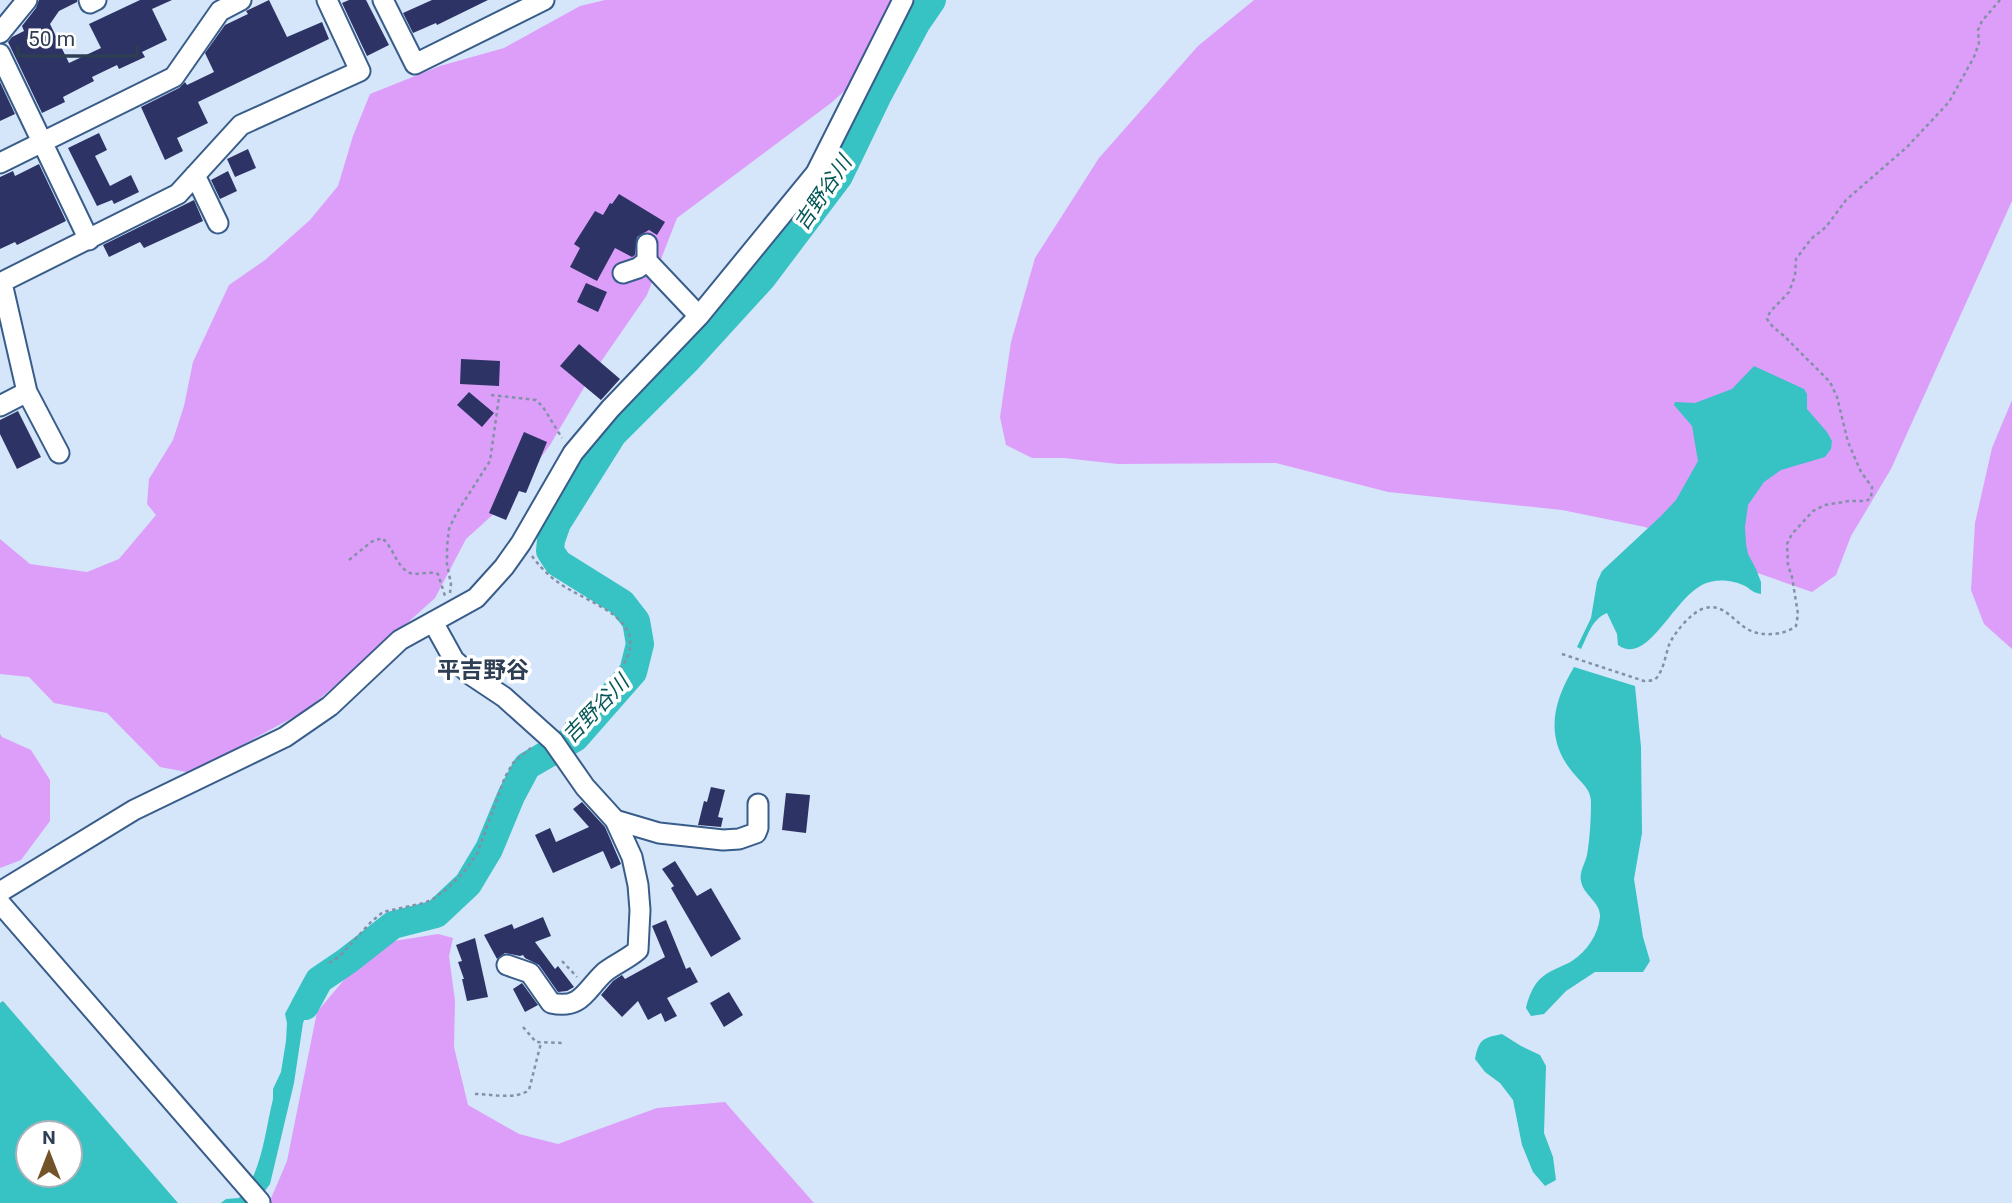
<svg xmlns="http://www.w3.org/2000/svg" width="2012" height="1203" font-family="Roboto,'Noto Sans JP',sans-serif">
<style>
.green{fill:#dd9efa}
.water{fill:#37c2c3;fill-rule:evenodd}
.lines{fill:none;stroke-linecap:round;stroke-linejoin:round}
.river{stroke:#37c2c3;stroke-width:28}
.building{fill:#2d3364}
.minor-casing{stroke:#395d8a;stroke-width:23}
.path{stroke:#8191a6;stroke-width:2.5;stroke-dasharray:3.5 3.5;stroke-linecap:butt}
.minor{stroke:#fff;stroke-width:19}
.labels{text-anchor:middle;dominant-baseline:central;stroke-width:7;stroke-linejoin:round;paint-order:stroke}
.water-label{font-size:21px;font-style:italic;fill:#065858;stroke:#fff}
.quarter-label{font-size:23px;font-weight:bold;fill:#2e3e53;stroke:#fff}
</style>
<rect width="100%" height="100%" fill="#d5e5fa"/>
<path class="green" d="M 605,0 L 936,0 L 914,29 L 831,103 L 677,218 L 647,295 L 589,379 L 550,445 L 509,500 L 466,539 L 435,598 L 374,653 L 305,711 L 244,744 L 197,774 L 160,767 L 107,713 L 54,703 L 29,677 L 0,674 L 0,539 L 30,564 L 87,572 L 119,559 L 156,515 L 147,504 L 149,479 L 173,440 L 184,406 L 193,362 L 229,285 L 265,260 L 310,220 L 338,186 L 353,136 L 370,94 L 440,66 L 504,48 L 580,6 Z
M 1254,0 L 2012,0 L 2012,201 L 1891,469 L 1851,536 L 1836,575 L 1812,592 L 1720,560 L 1645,527 L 1562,510 L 1388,492 L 1276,463 L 1118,464 L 1064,458 L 1032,458 L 1006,445 L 1000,417 L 1011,342 L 1035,258 L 1099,158 L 1198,46 Z
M 2012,400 L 2012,649 L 1984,624 L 1971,590 L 1975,523 L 1992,448 Z
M 0,734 L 2,737 L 31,750 L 50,780 L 50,821 L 21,860 L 0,868 Z
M 438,934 L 453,938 L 449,956 L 455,1001 L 454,1047 L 468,1105 L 519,1134 L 558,1144 L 657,1108 L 725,1102 L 814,1203 L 269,1203 L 287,1161 L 317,1012 L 354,968 L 394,941 Z"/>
<path class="water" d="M 1754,366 L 1804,389 L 1807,394 L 1807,409 L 1827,432 L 1832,441 L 1831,449 L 1825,457 L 1781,470 L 1764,482 L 1748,505 L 1745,527 L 1746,544 L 1748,554 L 1756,569 L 1761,582 L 1761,594 C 1755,593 1752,591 1747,587 C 1736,581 1722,579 1710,582 C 1676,589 1650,668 1618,645 L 1617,634 L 1607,613 C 1592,619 1588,635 1581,649 L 1577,647 L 1591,618 L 1597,582 L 1602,571 L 1661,516 L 1676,500 L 1698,461 L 1692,426 L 1674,405 L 1675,402 L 1695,403 L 1732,389 Z
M 1574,667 L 1635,686 L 1641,747 L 1642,833 L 1634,879 L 1643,937 L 1650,961 L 1643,972 L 1595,972 L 1566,991 L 1544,1014 L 1531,1016 L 1526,1008 C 1528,998 1533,986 1540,979 C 1549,970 1562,967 1572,961 C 1587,951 1598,935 1600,917 C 1601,902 1583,895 1581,881 C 1579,872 1585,864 1587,855 C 1590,838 1591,818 1591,802 C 1591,790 1582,783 1575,775 C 1544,740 1552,704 1574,667 Z
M 322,976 L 333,981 L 317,989 L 303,1023 L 294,1083 L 270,1184 L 256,1203 L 221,1203 L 226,1199 L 239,1198 C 262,1174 265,1131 273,1099 L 273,1089 L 281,1072 L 286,1041 L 287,1023 L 285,1014 C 294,997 302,980 322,976 Z
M 3,1001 L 178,1203 L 0,1203 L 0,1003 ZM 28,1133 L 70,1133 L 70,1175 L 28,1175 Z
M 1502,1034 L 1521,1046 L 1540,1055 L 1546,1066 L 1544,1133 L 1553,1157 L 1556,1180 L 1545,1186 L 1533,1172 L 1522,1145 L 1513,1100 L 1500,1083 L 1485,1072 L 1475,1059 C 1479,1039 1483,1038 1502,1034 Z"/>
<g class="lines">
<path class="river" d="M 305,1006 L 319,980 L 347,961 L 393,925 L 436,914 L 468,884 L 489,849 L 511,796 L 527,766 L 575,738 L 633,672 L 640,644 L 636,621 L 622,603 L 558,563 L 550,551 L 551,540 L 557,523 L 613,434 L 687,360 L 762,278 L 839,176 L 878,95 L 917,22 L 932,0"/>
</g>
<path class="building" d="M 39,0 L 77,0 L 77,2 L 59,11 L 50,24 L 69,63 L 101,48 L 89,24 L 140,0 L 172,0 L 152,9 L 167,40 L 142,52 L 145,57 L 119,69 L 117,65 L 92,77 L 94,81 L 63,97 L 65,102 L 42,113 L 8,42 L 12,37 L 24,31 L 22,26 L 36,8 Z
M 269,0 L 287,37 L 322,22 L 329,39 L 198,102 L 208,123 L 177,138 L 183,151 L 165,160 L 141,107 L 179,88 L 185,82 L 187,85 L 214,72 L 205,53 L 225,25 L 248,14 L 246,11 Z
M 349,0 L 366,0 L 389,45 L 367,56 L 342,3 Z
M 432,0 L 488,0 L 437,25 L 436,23 L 413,33 L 403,13 Z
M 0,82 L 15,114 L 0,121 Z
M 99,133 L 107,150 L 95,156 L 110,186 L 131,175 L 139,192 L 114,204 L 112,200 L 97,206 L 68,148 Z
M 248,149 L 256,168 L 235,177 L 227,159 Z
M 39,164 L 66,221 L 17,245 L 15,242 L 0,249 L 0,177 L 13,171 L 15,176 Z
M 228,171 L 237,191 L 220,199 L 211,180 Z
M 619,194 L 665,222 L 657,235 L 649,230 L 637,237 L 635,255 L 632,257 L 615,248 L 597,281 L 570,267 L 580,248 L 574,244 L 595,211 L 603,215 L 610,203 L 612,204 Z
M 194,200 L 203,221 L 144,248 L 140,242 L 109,257 L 103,245 Z
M 586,283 L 607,292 L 598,312 L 577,302 Z
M 579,344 L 620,379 L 601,400 L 560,366 Z
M 461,359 L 500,361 L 499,386 L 460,384 Z
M 469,392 L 494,413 L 482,427 L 457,405 Z
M 18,411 L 41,457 L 17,469 L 0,434 L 0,420 Z
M 524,432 L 547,442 L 526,493 L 519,491 L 506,520 L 489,513 Z
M 711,787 L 725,790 L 718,817 L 723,818 L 721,827 L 698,825 L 704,801 L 707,802 Z
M 786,793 L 810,795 L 806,833 L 782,830 Z
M 582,802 L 605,827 L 621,864 L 611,869 L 603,851 L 553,873 L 535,835 L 550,828 L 556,842 L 589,827 L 573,809 Z
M 675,861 L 697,896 L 711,888 L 741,939 L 711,957 L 671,888 L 674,886 L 662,869 Z
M 543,917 L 551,936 L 535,942 L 555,969 L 558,966 L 574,987 L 567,991 L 558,992 L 539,965 L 525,958 L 523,955 L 520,956 L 505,953 L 497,959 L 484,935 L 512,924 L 514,929 Z
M 666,920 L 686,969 L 690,967 L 698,982 L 667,998 L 677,1016 L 665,1022 L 661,1013 L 648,1020 L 638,1001 L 622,1017 L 601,995 L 613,981 L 622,975 L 625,979 L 665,957 L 652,926 Z
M 475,938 L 488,997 L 467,1001 L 462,979 L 464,979 L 458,962 L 462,961 L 456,945 Z
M 522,983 L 538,1005 L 525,1012 L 513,989 Z
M 729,992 L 743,1015 L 724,1027 L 710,1003 Z"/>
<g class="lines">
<g class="minor-casing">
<path id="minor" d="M 89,0 L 90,3 L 96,0
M 383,0 L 415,64 L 544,0
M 0,33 L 27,0
M 0,54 L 89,240
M 0,163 L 174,77 L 220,11 L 241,0
M 195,175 L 218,223
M 647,244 L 647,261 L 699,316
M 623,273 L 638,268 L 647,261
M 0,283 L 178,194 L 241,125 L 360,71 L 327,0
M 2,283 L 27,392 L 59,453
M 0,406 L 27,392
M 433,622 L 454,660 L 471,675 L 504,697 L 553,741 L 585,787 L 615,820 L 632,857 L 638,885 L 640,910 L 638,950 C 628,959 615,964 605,972 C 586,989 582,1010 551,1003 L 530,973 L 507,965
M 615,820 L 659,833 L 723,840 L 739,839 L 756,833 L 758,828 L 758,804
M 0,892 L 134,810 L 285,737 L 330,706 L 400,640 L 476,598 L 504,567 L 521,543 L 573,453 L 610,409 L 699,316 L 816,173 L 903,0
M 0,903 L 260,1202"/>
</g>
<path class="path" d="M 491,395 L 536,400 L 543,407 L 562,438
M 532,556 C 539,566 549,576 559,583 C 588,604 655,619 621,668 C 604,692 588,709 563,725
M 349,560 L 371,542 L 382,538 C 393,547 396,565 408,572 C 417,577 428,570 438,574 L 445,596
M 450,593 L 451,584 L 447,564 L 447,547 L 449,529 L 456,514 L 490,461 L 499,397
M 1562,654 L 1644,681 C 1649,681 1655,681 1658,676 C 1664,667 1666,654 1669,645 C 1674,633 1690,614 1702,609 C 1724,601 1733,622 1749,630 C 1763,637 1785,635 1796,626 L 1798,614 L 1792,577 L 1788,565 L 1787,544 L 1792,534 L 1813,511 L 1825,505 L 1849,501 L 1866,501 L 1871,498 L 1872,487 L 1861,472 L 1848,442 L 1837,397 L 1830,382 L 1783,335 L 1773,327 L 1767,319 L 1770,312 L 1789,292 L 1795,276 L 1796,259 L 1811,239 L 1826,227 L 1846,200 L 1907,147 L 1949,102 L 1974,57 L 1979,43 L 1978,30 L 1982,21 L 2000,0
M 562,961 L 577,977
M 329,963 L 339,957 L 371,922 L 383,912 L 424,903 L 433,899 L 448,888 L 464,872 L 477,854 L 505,777 L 513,763 L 532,747
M 523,1027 L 536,1042 L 565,1043
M 475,1094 C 490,1094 516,1100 529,1090 L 541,1043"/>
<use href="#minor" class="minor"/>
</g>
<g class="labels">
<g class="water-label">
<text transform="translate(823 193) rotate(-56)">吉野谷川</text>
<text transform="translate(596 709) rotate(-46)">吉野谷川</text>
</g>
<g class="quarter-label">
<text x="483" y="670">平吉野谷</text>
</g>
</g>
<g transform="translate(49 1154)"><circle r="33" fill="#ffffff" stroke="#abb2ba" stroke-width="2"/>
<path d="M0-5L12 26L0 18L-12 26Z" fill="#725428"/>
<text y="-10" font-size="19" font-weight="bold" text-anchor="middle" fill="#2e3e53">N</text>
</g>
<path d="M18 46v10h119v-10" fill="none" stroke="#2e3e53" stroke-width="3.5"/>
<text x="28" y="46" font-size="21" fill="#2e3e53" stroke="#ffffff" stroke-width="5" paint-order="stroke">50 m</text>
</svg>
